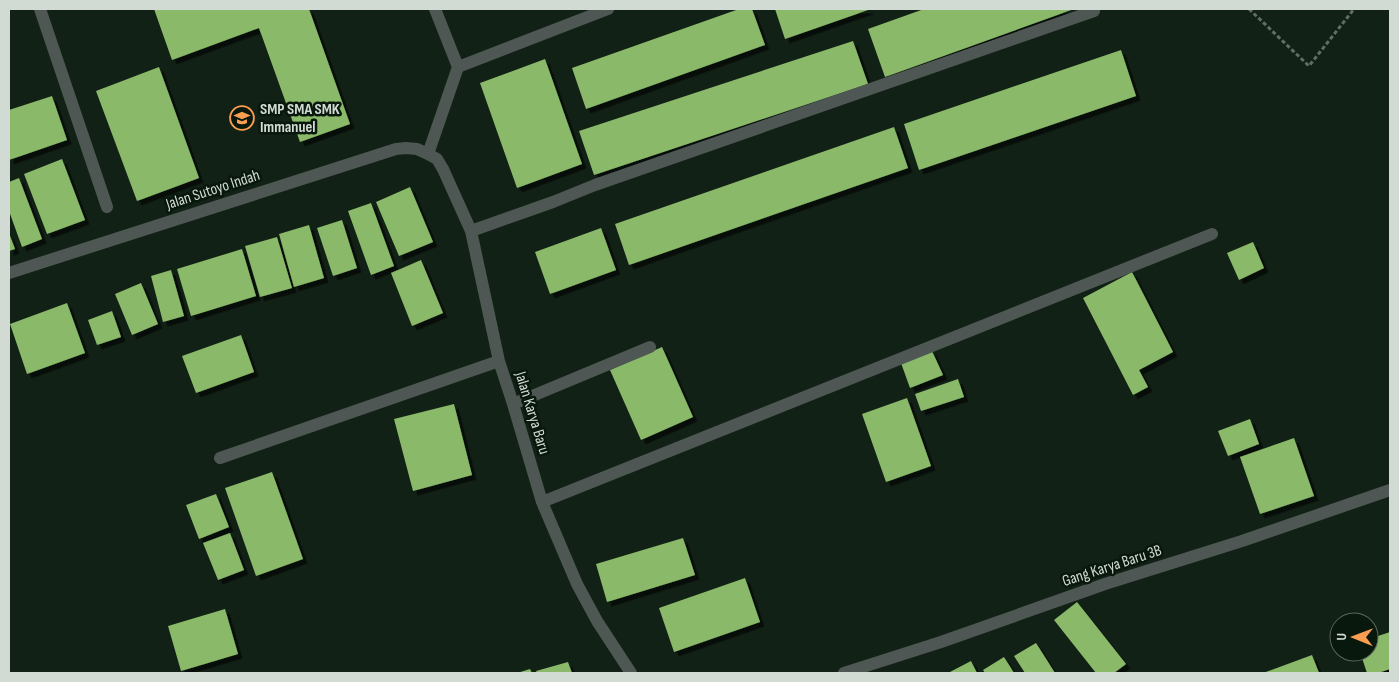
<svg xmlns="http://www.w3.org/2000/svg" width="1399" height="682" font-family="'Sofia Sans Condensed',sans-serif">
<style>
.building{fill:#8ab969;filter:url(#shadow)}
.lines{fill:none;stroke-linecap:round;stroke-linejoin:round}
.path{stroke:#616e64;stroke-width:3;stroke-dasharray:4 2.5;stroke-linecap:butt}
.minor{stroke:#4e5754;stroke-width:12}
.labels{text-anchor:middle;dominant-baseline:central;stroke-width:5;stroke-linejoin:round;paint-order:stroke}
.poi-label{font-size:16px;font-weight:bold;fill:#d1dbd3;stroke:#09180d;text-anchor:start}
.street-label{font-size:16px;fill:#d1dbd3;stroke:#09180d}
</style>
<defs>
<filter id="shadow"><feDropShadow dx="4.5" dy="4.5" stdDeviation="0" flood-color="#0009"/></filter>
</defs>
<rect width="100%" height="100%" fill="#122116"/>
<path class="building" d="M 154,9 L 309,9 L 350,124 L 300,142 L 259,28 L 172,60 Z
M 739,9 L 752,9 L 765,45 L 586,109 L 572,68 Z
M 775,9 L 871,9 L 785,39 Z
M 924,9 L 1074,9 L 885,77 L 868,29 Z
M 853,41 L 868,84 L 594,175 L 579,131 Z
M 1121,50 L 1136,96 L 919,170 L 904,124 Z
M 545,59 L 582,164 L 517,188 L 480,83 Z
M 159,67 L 199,178 L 137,201 L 96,91 Z
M 52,96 L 67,140 L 9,160 L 9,110 Z
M 894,127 L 908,168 L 629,265 L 615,224 Z
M 62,159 L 85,220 L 47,234 L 24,174 Z
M 19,178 L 42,239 L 22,247 L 9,211 L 9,182 Z
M 410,187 L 433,242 L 399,256 L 376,202 Z
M 371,203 L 394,266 L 371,275 L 348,211 Z
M 342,220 L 357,268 L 333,276 L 317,228 Z
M 309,225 L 324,278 L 294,287 L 279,234 Z
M 601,228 L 616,270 L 550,294 L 535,252 Z
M 9,233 L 15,249 L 9,251 Z
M 277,237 L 292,288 L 260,297 L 245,246 Z
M 1253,242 L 1264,268 L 1239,280 L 1227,253 Z
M 242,249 L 256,296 L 191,316 L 177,269 Z
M 421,260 L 443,313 L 412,326 L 391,273 Z
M 171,270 L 184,316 L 163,322 L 151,276 Z
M 1132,272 L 1173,352 L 1139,370 L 1148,387 L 1133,395 L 1083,298 Z
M 141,283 L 158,324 L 132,335 L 115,294 Z
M 67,303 L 85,353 L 27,374 L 10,324 Z
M 112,311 L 121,337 L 97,345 L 88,320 Z
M 241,335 L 254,372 L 196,393 L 182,356 Z
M 662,347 L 693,417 L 641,440 L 610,370 Z
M 932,351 L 943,375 L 910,388 L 901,363 Z
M 958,379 L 964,397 L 921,411 L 915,394 Z
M 907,398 L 931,466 L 886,482 L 862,414 Z
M 454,404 L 472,475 L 413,491 L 394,419 Z
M 1250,419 L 1259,444 L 1228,456 L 1218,431 Z
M 1294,438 L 1314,496 L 1260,514 L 1240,457 Z
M 272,472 L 303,559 L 256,576 L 225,488 Z
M 216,494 L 229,527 L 199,539 L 186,505 Z
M 230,533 L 244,570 L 218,580 L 203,543 Z
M 683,538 L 695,575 L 607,602 L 596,564 Z
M 745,578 L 760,622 L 674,652 L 659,608 Z
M 1077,602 L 1126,664 L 1114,673 L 1096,673 L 1054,620 Z
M 225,609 L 238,654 L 181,671 L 168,626 Z
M 1390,632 L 1390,669 L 1378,673 L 1367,673 L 1360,652 L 1369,652 L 1369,639 Z
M 1036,643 L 1055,673 L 1025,673 L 1014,656 Z
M 1312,655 L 1319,673 L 1263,673 Z
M 1004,657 L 1014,673 L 985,673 L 983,670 Z
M 971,661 L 977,673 L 948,673 Z
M 568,662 L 572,673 L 537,673 L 536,671 Z
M 530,669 L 532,673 L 517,673 Z"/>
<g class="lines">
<path class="path" d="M 1249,9 L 1309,66 L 1354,9"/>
<path class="minor" d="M 40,9 L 107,207
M 435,9 L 458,67
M 428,154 L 458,67 L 608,9
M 471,231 L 553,202 L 595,185 L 1094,11
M 9,273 L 396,149 L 406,148 L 417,149 L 428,154 L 437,159 L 443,169 L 471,231 L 499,361 L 513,404 L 542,502 L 577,584 L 597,621 L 631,673
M 513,404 L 650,347
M 220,458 L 499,361
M 542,502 L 1212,234
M 844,673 L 941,642 L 1105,584 L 1242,541 L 1390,490"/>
</g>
<defs>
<g id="school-ring" transform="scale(1.25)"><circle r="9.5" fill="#09180d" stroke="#fb9e51" stroke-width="1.5"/><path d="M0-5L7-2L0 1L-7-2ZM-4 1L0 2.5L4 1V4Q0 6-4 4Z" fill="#fb9e51"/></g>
</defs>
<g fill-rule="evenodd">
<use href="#school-ring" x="242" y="118"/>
</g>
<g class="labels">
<g class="poi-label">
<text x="260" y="109">SMP SMA SMK<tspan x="260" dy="18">Immanuel</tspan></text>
</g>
<g class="street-label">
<text transform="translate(213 190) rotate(-18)">Jalan Sutoyo Indah</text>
<text transform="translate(532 413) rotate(73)">Jalan Karya Baru</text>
<text transform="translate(1112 566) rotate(-18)">Gang Karya Baru 3B</text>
</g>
</g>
<rect width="1399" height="682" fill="none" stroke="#d1dbd3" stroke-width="20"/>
<g transform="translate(1354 637) rotate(271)"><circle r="24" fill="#09180d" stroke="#59665c"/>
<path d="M0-4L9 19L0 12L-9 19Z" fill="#fb9e51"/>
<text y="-8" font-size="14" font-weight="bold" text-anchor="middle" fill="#d1dbd3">U</text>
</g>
</svg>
